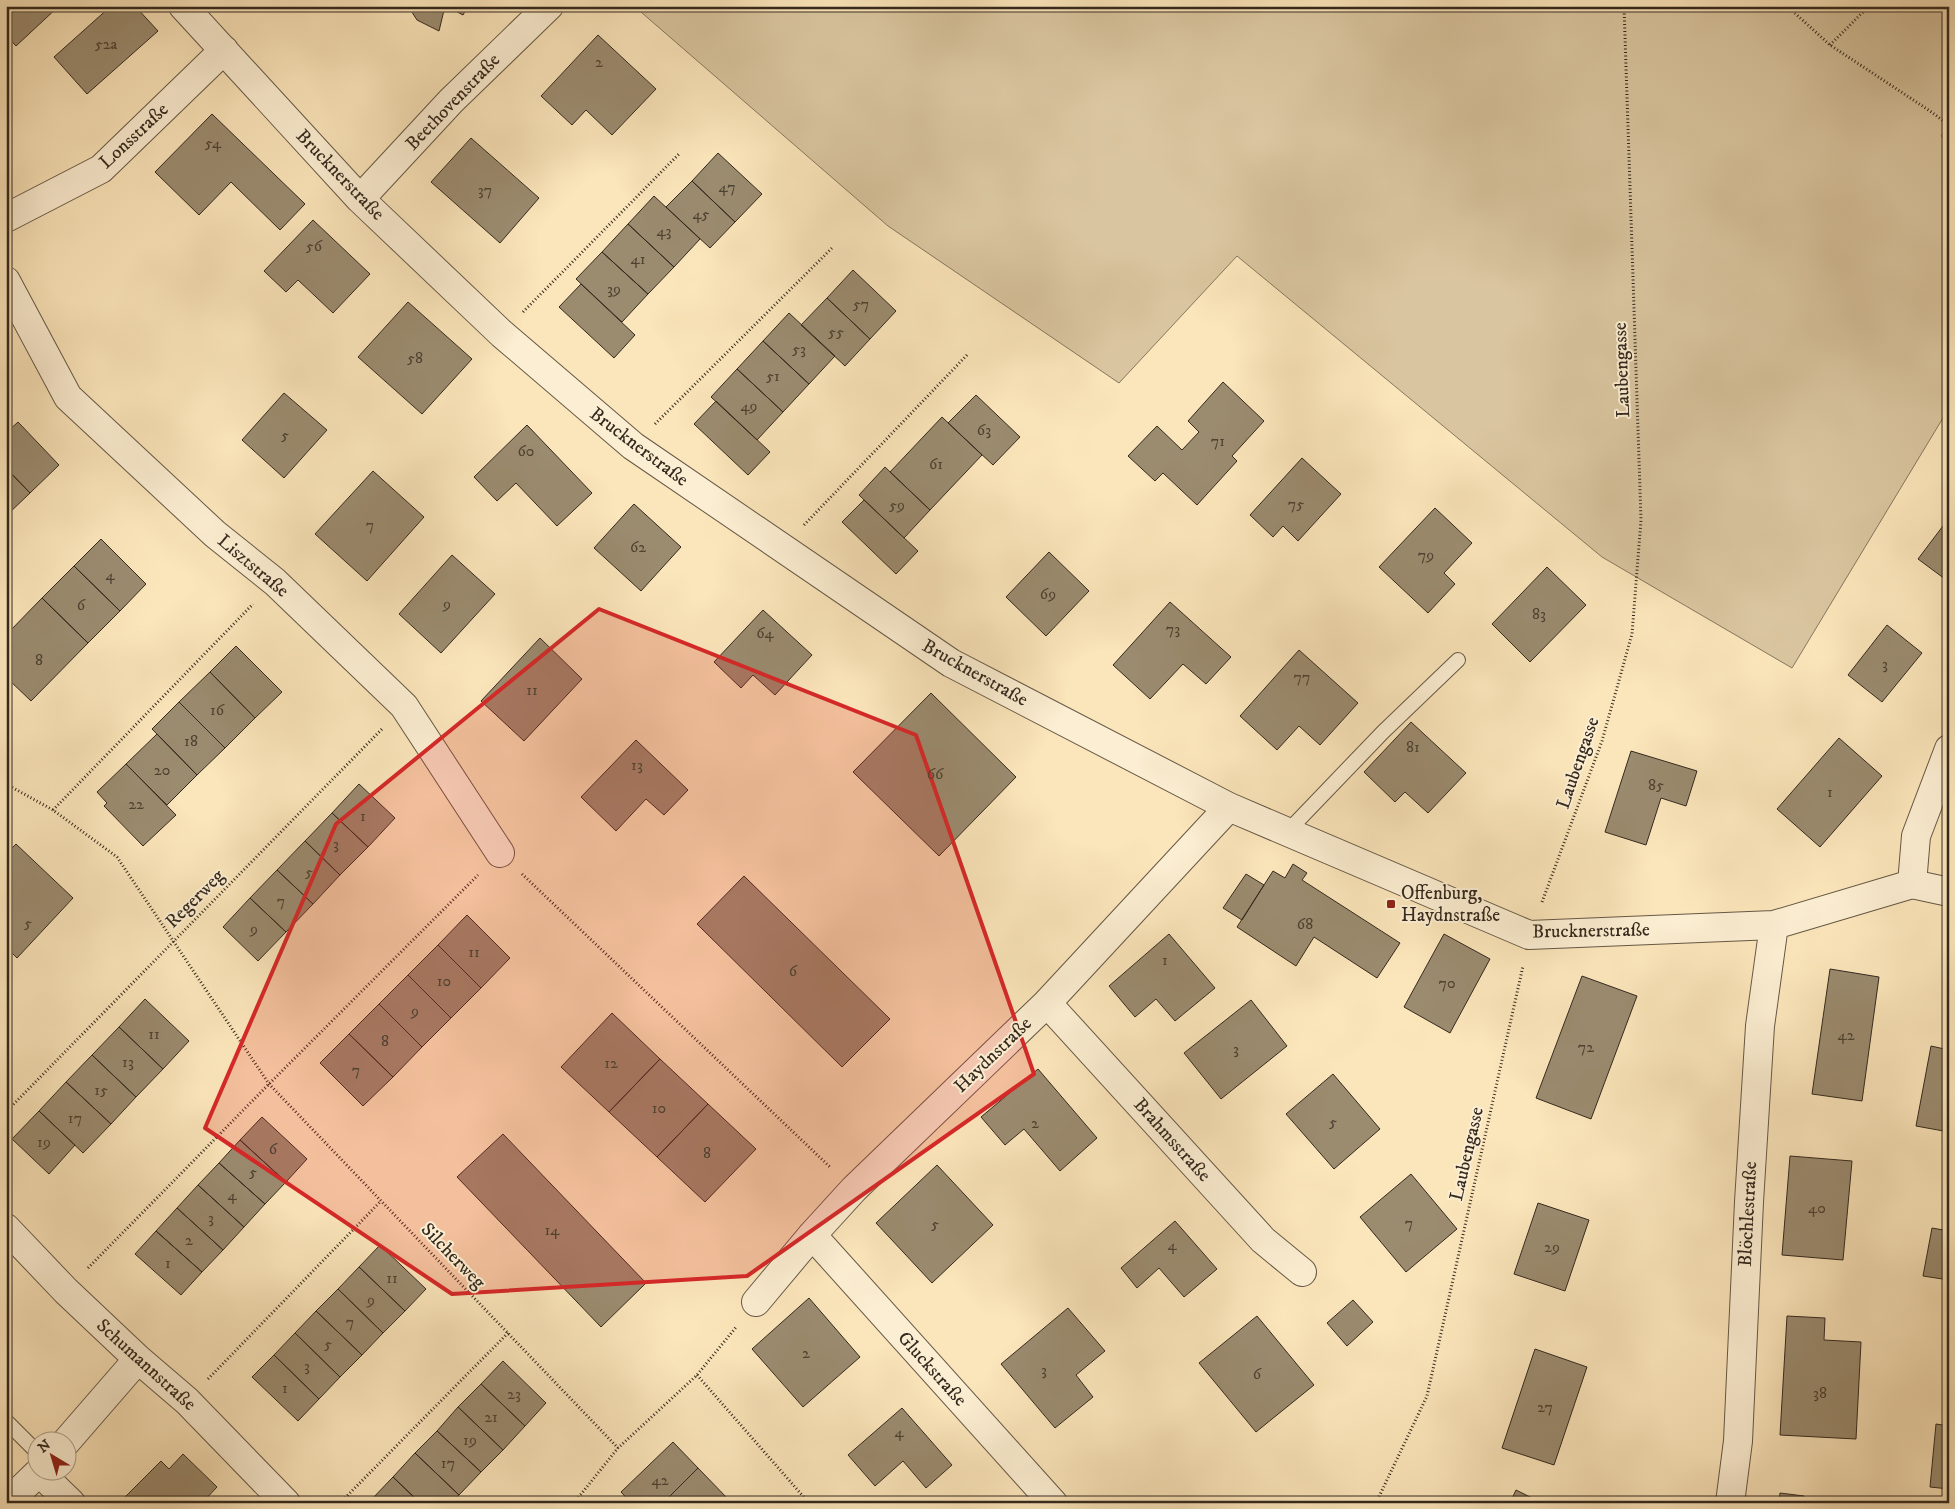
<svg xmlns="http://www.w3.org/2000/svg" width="1955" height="1509" font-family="'IM FELL DW Pica',serif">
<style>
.green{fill:#d9c59f;stroke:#86775e}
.building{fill:#9b8b6f;stroke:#34291e}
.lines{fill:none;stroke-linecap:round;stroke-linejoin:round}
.service-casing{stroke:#665845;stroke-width:16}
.minor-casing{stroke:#665845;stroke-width:30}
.path{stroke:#34291e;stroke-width:3;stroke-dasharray:1 2.5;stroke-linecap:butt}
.service{stroke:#fceed2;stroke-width:14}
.minor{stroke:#fceed2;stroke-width:28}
.marked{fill:#d62828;fill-opacity:0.2;stroke:#d62828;stroke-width:4;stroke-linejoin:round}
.poi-dot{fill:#8f2418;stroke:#fceed2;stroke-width:2}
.labels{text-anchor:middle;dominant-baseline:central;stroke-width:4;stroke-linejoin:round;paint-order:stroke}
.number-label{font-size:16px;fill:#4e4232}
.street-label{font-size:19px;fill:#34291e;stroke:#fceed2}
.poi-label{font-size:19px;fill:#34291e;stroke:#fceed2;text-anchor:start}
</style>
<rect width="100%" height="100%" fill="#fbe5ba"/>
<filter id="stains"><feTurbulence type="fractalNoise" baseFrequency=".004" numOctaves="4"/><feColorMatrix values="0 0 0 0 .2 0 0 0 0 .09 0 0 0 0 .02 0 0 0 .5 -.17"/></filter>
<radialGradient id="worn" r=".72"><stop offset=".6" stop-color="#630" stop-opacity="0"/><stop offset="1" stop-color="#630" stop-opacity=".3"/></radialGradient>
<path class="green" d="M 634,6 L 1949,6 L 1949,126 L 1941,136 L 1949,143 L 1949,408 L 1792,668 L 1602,557 L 1237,256 L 1119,383 L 888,226 Z"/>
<path class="building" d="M 6,6 L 59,6 L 16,46 L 6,35 Z
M 111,6 L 135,6 L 158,31 L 87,94 L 54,57 Z
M 408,6 L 445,6 L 439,31 L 417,20 Z
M 446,6 L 468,6 L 463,15 Z
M 598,35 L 656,89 L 612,135 L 586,110 L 572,125 L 541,96 Z
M 212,114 L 305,204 L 280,230 L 231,182 L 199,215 L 155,172 Z
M 471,138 L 539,198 L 500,243 L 431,182 Z
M 718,153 L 762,194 L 735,222 L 692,181 Z
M 692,181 L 735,222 L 710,248 L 666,207 Z
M 654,196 L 700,239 L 674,267 L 628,224 Z
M 313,220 L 370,274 L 333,313 L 298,280 L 286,292 L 264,271 Z
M 628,224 L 674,267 L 648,294 L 602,252 Z
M 602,252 L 648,294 L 622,322 L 576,279 Z
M 853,270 L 896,311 L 870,339 L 827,298 Z
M 581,284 L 635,335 L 614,358 L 559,307 Z
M 827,298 L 870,339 L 845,366 L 801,325 Z
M 408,302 L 472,359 L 422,414 L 358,357 Z
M 789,313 L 835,356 L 809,384 L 763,341 Z
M 763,341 L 809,384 L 783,412 L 737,369 Z
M 737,369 L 783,412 L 757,440 L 711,397 Z
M 1223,382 L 1264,421 L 1232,456 L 1237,461 L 1197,505 L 1163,473 L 1155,481 L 1128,456 L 1157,426 L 1182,450 L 1199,432 L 1188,421 Z
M 284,393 L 327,430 L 284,478 L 242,440 Z
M 976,395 L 1020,437 L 993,465 L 948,423 Z
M 716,401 L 770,452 L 748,475 L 694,424 Z
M 942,417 L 982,455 L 930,510 L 890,472 Z
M 18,422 L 59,465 L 30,493 L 6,468 L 6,433 Z
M 527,425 L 592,493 L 557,526 L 516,483 L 497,501 L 474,477 Z
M 1302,458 L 1341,494 L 1298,541 L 1283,526 L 1273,537 L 1250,515 Z
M 885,467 L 930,510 L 904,538 L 859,495 Z
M 6,468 L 30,493 L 6,516 Z
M 373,471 L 424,517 L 367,581 L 315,534 Z
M 864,500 L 918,551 L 896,574 L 842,522 Z
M 634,504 L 681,547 L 641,591 L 594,548 Z
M 1435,508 L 1472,543 L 1444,573 L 1455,584 L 1428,613 L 1379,567 Z
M 1949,518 L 1949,582 L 1918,559 Z
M 101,539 L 146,584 L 120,611 L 74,566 Z
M 1049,552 L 1089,591 L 1046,636 L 1006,597 Z
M 452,555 L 495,594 L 441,653 L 399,614 Z
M 74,566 L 120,611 L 88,643 L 42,598 Z
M 1547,567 L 1586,605 L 1530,662 L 1492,624 Z
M 42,598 L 88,643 L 31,701 L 6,677 L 6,635 Z
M 1170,602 L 1231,657 L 1206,684 L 1183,664 L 1150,699 L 1113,665 Z
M 763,610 L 812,655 L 775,695 L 753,675 L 741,688 L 714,662 Z
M 1887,625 L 1922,653 L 1882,702 L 1848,675 Z
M 540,638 L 582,679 L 524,741 L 481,701 Z
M 236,646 L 282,692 L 255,718 L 210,672 Z
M 1299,650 L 1358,703 L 1320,745 L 1299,726 L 1277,750 L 1240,716 Z
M 210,672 L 255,718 L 225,748 L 179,702 Z
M 931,693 L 1016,777 L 939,856 L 853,772 Z
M 179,702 L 225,748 L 197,775 L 152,729 Z
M 1411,722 L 1466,773 L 1428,813 L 1405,792 L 1395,802 L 1364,772 Z
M 157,734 L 197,775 L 167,805 L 126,764 Z
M 1839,738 L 1882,776 L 1820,847 L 1777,809 Z
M 636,740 L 688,790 L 664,815 L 646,799 L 616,831 L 581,797 Z
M 1631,751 L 1697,771 L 1686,806 L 1661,798 L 1646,845 L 1605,832 Z
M 126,764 L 176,815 L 143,846 L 104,806 L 107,803 L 97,792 Z
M 359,784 L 395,818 L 368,847 L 332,813 Z
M 332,813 L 368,847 L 340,875 L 305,841 Z
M 305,841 L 340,875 L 313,904 L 277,870 Z
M 16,844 L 73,898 L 17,958 L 6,947 L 6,854 Z
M 1293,864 L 1307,873 L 1302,880 L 1400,943 L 1377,978 L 1314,937 L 1296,966 L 1237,927 L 1273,871 L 1285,878 Z
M 277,870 L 313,904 L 286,932 L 250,898 Z
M 1246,874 L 1264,885 L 1242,920 L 1223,908 Z
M 744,876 L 890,1019 L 842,1067 L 697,924 Z
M 250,898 L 286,932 L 258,961 L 223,927 Z
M 467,915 L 510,958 L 481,988 L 438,945 Z
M 1169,934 L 1215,988 L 1175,1021 L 1156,999 L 1135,1017 L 1109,986 Z
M 1444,934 L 1490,959 L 1450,1033 L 1404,1007 Z
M 438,945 L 481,988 L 451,1018 L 408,975 Z
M 1830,969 L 1879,977 L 1862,1101 L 1812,1094 Z
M 408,975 L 451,1018 L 422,1047 L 379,1004 Z
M 1582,976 L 1637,996 L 1591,1119 L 1536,1098 Z
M 145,999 L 189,1041 L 163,1069 L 119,1027 Z
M 1251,1000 L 1287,1046 L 1221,1099 L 1184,1053 Z
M 379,1004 L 422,1047 L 393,1077 L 349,1034 Z
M 612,1013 L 660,1059 L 609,1112 L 561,1067 Z
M 119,1027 L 163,1069 L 136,1097 L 92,1055 Z
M 349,1034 L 393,1077 L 363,1106 L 320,1063 Z
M 1931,1046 L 1949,1050 L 1949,1132 L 1916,1126 Z
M 92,1055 L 136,1097 L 111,1124 L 66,1082 Z
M 660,1059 L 708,1104 L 657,1157 L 609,1112 Z
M 1038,1069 L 1097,1138 L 1060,1171 L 1024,1129 L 1005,1145 L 981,1117 Z
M 1333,1074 L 1380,1129 L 1334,1169 L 1286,1114 Z
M 66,1082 L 111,1124 L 83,1153 L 39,1111 Z
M 708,1104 L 756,1149 L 705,1202 L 657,1157 Z
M 39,1111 L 75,1145 L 49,1174 L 12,1139 Z
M 262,1117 L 307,1159 L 286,1182 L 240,1140 Z
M 503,1134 L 646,1283 L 601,1327 L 457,1177 Z
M 240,1140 L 286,1182 L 265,1204 L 219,1163 Z
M 1790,1156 L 1852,1161 L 1843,1260 L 1782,1255 Z
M 219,1163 L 265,1204 L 244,1227 L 198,1185 Z
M 937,1165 L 993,1225 L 932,1283 L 876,1223 Z
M 1411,1174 L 1457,1229 L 1406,1272 L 1360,1217 Z
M 198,1185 L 244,1227 L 223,1250 L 177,1208 Z
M 1538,1203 L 1589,1220 L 1565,1291 L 1514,1274 Z
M 177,1208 L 223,1250 L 202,1272 L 156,1231 Z
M 1175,1221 L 1217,1269 L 1184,1297 L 1159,1268 L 1137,1288 L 1121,1268 Z
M 1932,1228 L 1949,1231 L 1949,1280 L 1923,1276 Z
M 156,1231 L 202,1272 L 181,1295 L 135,1254 Z
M 380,1245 L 426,1289 L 405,1311 L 359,1267 Z
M 359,1267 L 405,1311 L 383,1333 L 338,1289 Z
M 338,1289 L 383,1333 L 362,1355 L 316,1311 Z
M 809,1298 L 860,1357 L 803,1407 L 752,1349 Z
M 1353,1300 L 1373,1322 L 1347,1346 L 1327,1323 Z
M 1068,1308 L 1105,1351 L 1076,1375 L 1093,1397 L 1055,1428 L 1001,1364 Z
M 316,1311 L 362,1355 L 340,1377 L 295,1333 Z
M 1257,1316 L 1314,1385 L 1256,1432 L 1199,1363 Z
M 1787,1316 L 1825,1318 L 1824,1340 L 1861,1342 L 1856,1439 L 1780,1435 Z
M 295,1333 L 340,1377 L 319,1399 L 274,1355 Z
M 1535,1349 L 1587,1367 L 1554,1465 L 1502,1448 Z
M 274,1355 L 319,1399 L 298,1421 L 252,1377 Z
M 503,1361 L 546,1403 L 525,1426 L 481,1384 Z
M 481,1384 L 525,1426 L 503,1450 L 458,1407 Z
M 458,1407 L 503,1450 L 481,1472 L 437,1431 Z
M 902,1408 L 952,1465 L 926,1488 L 903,1461 L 875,1486 L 848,1455 Z
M 1936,1424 L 1949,1426 L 1949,1489 L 1930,1487 Z
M 437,1431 L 481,1472 L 459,1495 L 415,1453 Z
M 673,1442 L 698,1468 L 663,1503 L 631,1503 L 621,1492 Z
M 415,1453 L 459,1495 L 452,1503 L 420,1503 L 393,1477 Z
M 183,1454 L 217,1487 L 202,1503 L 119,1503 L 161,1461 L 169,1469 Z
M 698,1468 L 729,1500 L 727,1503 L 663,1503 Z
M 393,1477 L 420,1503 L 374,1503 L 371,1500 Z
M 1516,1490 L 1542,1503 L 1510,1503 Z
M 1780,1493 L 1804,1496 L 1803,1503 L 1779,1503 Z"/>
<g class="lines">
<g class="service-casing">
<path id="service" d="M 1287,832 L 1383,732 L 1458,660
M 6,1421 L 38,1453"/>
</g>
<g class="minor-casing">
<path id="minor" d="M 183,6 L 360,199 L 502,334 L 633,446 L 951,663 L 1229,807 L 1529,935 L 1774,925 L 1912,884 L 1949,892
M 360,199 L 451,101 L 549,6
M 6,218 L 101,169 L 224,50
M 6,281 L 68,397 L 215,534 L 275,582 L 404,706 L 500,853
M 1912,884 L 1916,836 L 1949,749
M 1047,1003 L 1263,1240 L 1302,1272
M 6,1228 L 66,1291 L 138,1359 L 187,1401 L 286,1503
M 812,1235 L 1053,1503
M 756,1302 L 812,1235 L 854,1189 L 1047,1003 L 1229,807
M 66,1442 L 138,1359
M 39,1472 L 71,1503
M 7,1503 L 39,1472
M 1730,1503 L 1738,1441 L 1749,1202 L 1760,1026 L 1774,925"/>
</g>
<path class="path" d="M 1787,6 L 1830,45 L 1930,111 L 1949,125
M 1830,45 L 1869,6
M 523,312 L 679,154
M 655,424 L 832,248
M 804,525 L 968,354
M 6,784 L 53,810 L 117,857 L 269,1084 L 618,1448
M 53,810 L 253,604
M 522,874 L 831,1168
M 1542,902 L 1602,741 L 1632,634 L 1641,520 L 1624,6
M 6,1112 L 382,729
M 88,1268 L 269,1084 L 478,875
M 697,1375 L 809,1503
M 208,1379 L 381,1201
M 340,1503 L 508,1333
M 574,1503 L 618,1448 L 697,1375 L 737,1326
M 1376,1503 L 1427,1396 L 1523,966"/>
<use href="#service" class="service"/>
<use href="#minor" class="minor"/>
</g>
<path class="marked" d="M 599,609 L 916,735 L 1034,1074 L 747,1276 L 452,1294 L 205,1128 L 336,824 Z"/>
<rect class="poi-dot" x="1386" y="899" width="10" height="10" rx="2.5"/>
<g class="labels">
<g class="number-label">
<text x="106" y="44">52a</text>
<text x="599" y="62">2</text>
<text x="213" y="143">54</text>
<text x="727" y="187">47</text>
<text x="485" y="190">37</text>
<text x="701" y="214">45</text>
<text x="664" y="231">43</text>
<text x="314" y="246">56</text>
<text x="638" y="259">41</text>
<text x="614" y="289">39</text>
<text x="861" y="304">57</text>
<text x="836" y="332">55</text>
<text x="799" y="349">53</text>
<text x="415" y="358">58</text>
<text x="773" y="376">51</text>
<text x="749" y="406">49</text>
<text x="984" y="430">63</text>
<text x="285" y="435">5</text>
<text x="1218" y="441">71</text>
<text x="526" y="451">60</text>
<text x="936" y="464">61</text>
<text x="1296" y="504">75</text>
<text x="897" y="505">59</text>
<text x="370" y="525">7</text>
<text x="638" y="547">62</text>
<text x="1426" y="555">79</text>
<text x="110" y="575">4</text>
<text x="1048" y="594">69</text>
<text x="447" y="604">9</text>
<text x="81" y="605">6</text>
<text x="1539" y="614">83</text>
<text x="1173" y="629">73</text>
<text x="765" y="633">64</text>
<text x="39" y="660">8</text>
<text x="1885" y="664">3</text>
<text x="1302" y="677">77</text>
<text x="532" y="690">11</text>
<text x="217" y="710">16</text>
<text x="191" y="741">18</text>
<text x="1413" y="747">81</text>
<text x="637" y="765">13</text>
<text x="162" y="770">20</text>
<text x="935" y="774">66</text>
<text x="1656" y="785">85</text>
<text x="1830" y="792">1</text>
<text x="136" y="804">22</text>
<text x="363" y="816">1</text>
<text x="336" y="844">3</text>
<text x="309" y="872">5</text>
<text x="281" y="901">7</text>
<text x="28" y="923">5</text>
<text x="1305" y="924">68</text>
<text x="254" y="929">9</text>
<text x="474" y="952">11</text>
<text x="1165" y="960">1</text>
<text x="793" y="971">6</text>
<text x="444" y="981">10</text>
<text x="1447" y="983">70</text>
<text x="415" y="1011">9</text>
<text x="154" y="1034">11</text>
<text x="1846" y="1035">42</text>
<text x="385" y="1041">8</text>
<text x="1586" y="1047">72</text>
<text x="1236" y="1049">3</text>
<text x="128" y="1062">13</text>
<text x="611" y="1063">12</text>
<text x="356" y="1070">7</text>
<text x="101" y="1090">15</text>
<text x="659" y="1108">10</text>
<text x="75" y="1118">17</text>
<text x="1333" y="1122">5</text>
<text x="1035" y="1123">2</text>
<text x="44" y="1142">19</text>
<text x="273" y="1149">6</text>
<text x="707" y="1153">8</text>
<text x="253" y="1172">5</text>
<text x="232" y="1195">4</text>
<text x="1817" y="1208">40</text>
<text x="211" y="1218">3</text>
<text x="1409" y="1223">7</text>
<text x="935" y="1224">5</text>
<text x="552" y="1230">14</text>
<text x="189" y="1240">2</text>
<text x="1172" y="1245">4</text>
<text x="1552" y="1247">29</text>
<text x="168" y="1263">1</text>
<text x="392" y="1278">11</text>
<text x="371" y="1300">9</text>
<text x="350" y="1322">7</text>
<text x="328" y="1344">5</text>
<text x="806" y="1353">2</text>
<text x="307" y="1366">3</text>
<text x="1044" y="1370">3</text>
<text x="1257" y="1374">6</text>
<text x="285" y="1388">1</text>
<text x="1820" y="1393">38</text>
<text x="514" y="1394">23</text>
<text x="1545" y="1407">27</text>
<text x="491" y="1417">21</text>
<text x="899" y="1432">4</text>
<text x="470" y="1440">19</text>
<text x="448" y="1463">17</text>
<text x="660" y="1480">42</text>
</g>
<g class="street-label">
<text transform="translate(453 102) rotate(-46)">Beethovenstraße</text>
<text transform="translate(134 136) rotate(-43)">Lonsstraße</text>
<text transform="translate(340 175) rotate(46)">Brucknerstraße</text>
<text transform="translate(1622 370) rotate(-92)">Laubengasse</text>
<text transform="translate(639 447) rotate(37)">Brucknerstraße</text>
<text transform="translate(253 566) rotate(40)">Lisztstraße</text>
<text transform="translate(975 673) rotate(29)">Brucknerstraße</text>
<text transform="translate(1578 763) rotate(-71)">Laubengasse</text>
<text transform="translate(195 899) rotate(-45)">Regerweg</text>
<text transform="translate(1591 931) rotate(-1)">Brucknerstraße</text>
<text transform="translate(993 1055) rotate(-44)">Haydnstraße</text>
<text transform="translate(1172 1140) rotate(48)">Brahmsstraße</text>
<text transform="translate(1467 1154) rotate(-77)">Laubengasse</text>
<text transform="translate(1748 1214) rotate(-87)">Blöchlestraße</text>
<text transform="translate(453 1256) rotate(46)">Silcherweg</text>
<text transform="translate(146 1365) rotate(42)">Schumannstraße</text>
<text transform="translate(932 1369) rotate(48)">Gluckstraße</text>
</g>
<g class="poi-label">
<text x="1401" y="893">Offenburg,<tspan x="1401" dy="22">Haydnstraße</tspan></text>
</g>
</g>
<rect width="1955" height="1509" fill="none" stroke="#fbe5ba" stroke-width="25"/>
<rect x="8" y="8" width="1940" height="1494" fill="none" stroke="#34291e" stroke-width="2.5"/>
<rect x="12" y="12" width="1930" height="1484" fill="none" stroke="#34291e"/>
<g transform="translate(52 1456) rotate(322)"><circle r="24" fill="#fceed2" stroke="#ac9f8a"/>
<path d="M0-4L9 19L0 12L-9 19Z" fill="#8f2418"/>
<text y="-8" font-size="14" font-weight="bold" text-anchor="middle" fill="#34291e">N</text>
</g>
<rect width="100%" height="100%" filter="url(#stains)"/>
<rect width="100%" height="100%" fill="url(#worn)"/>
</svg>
